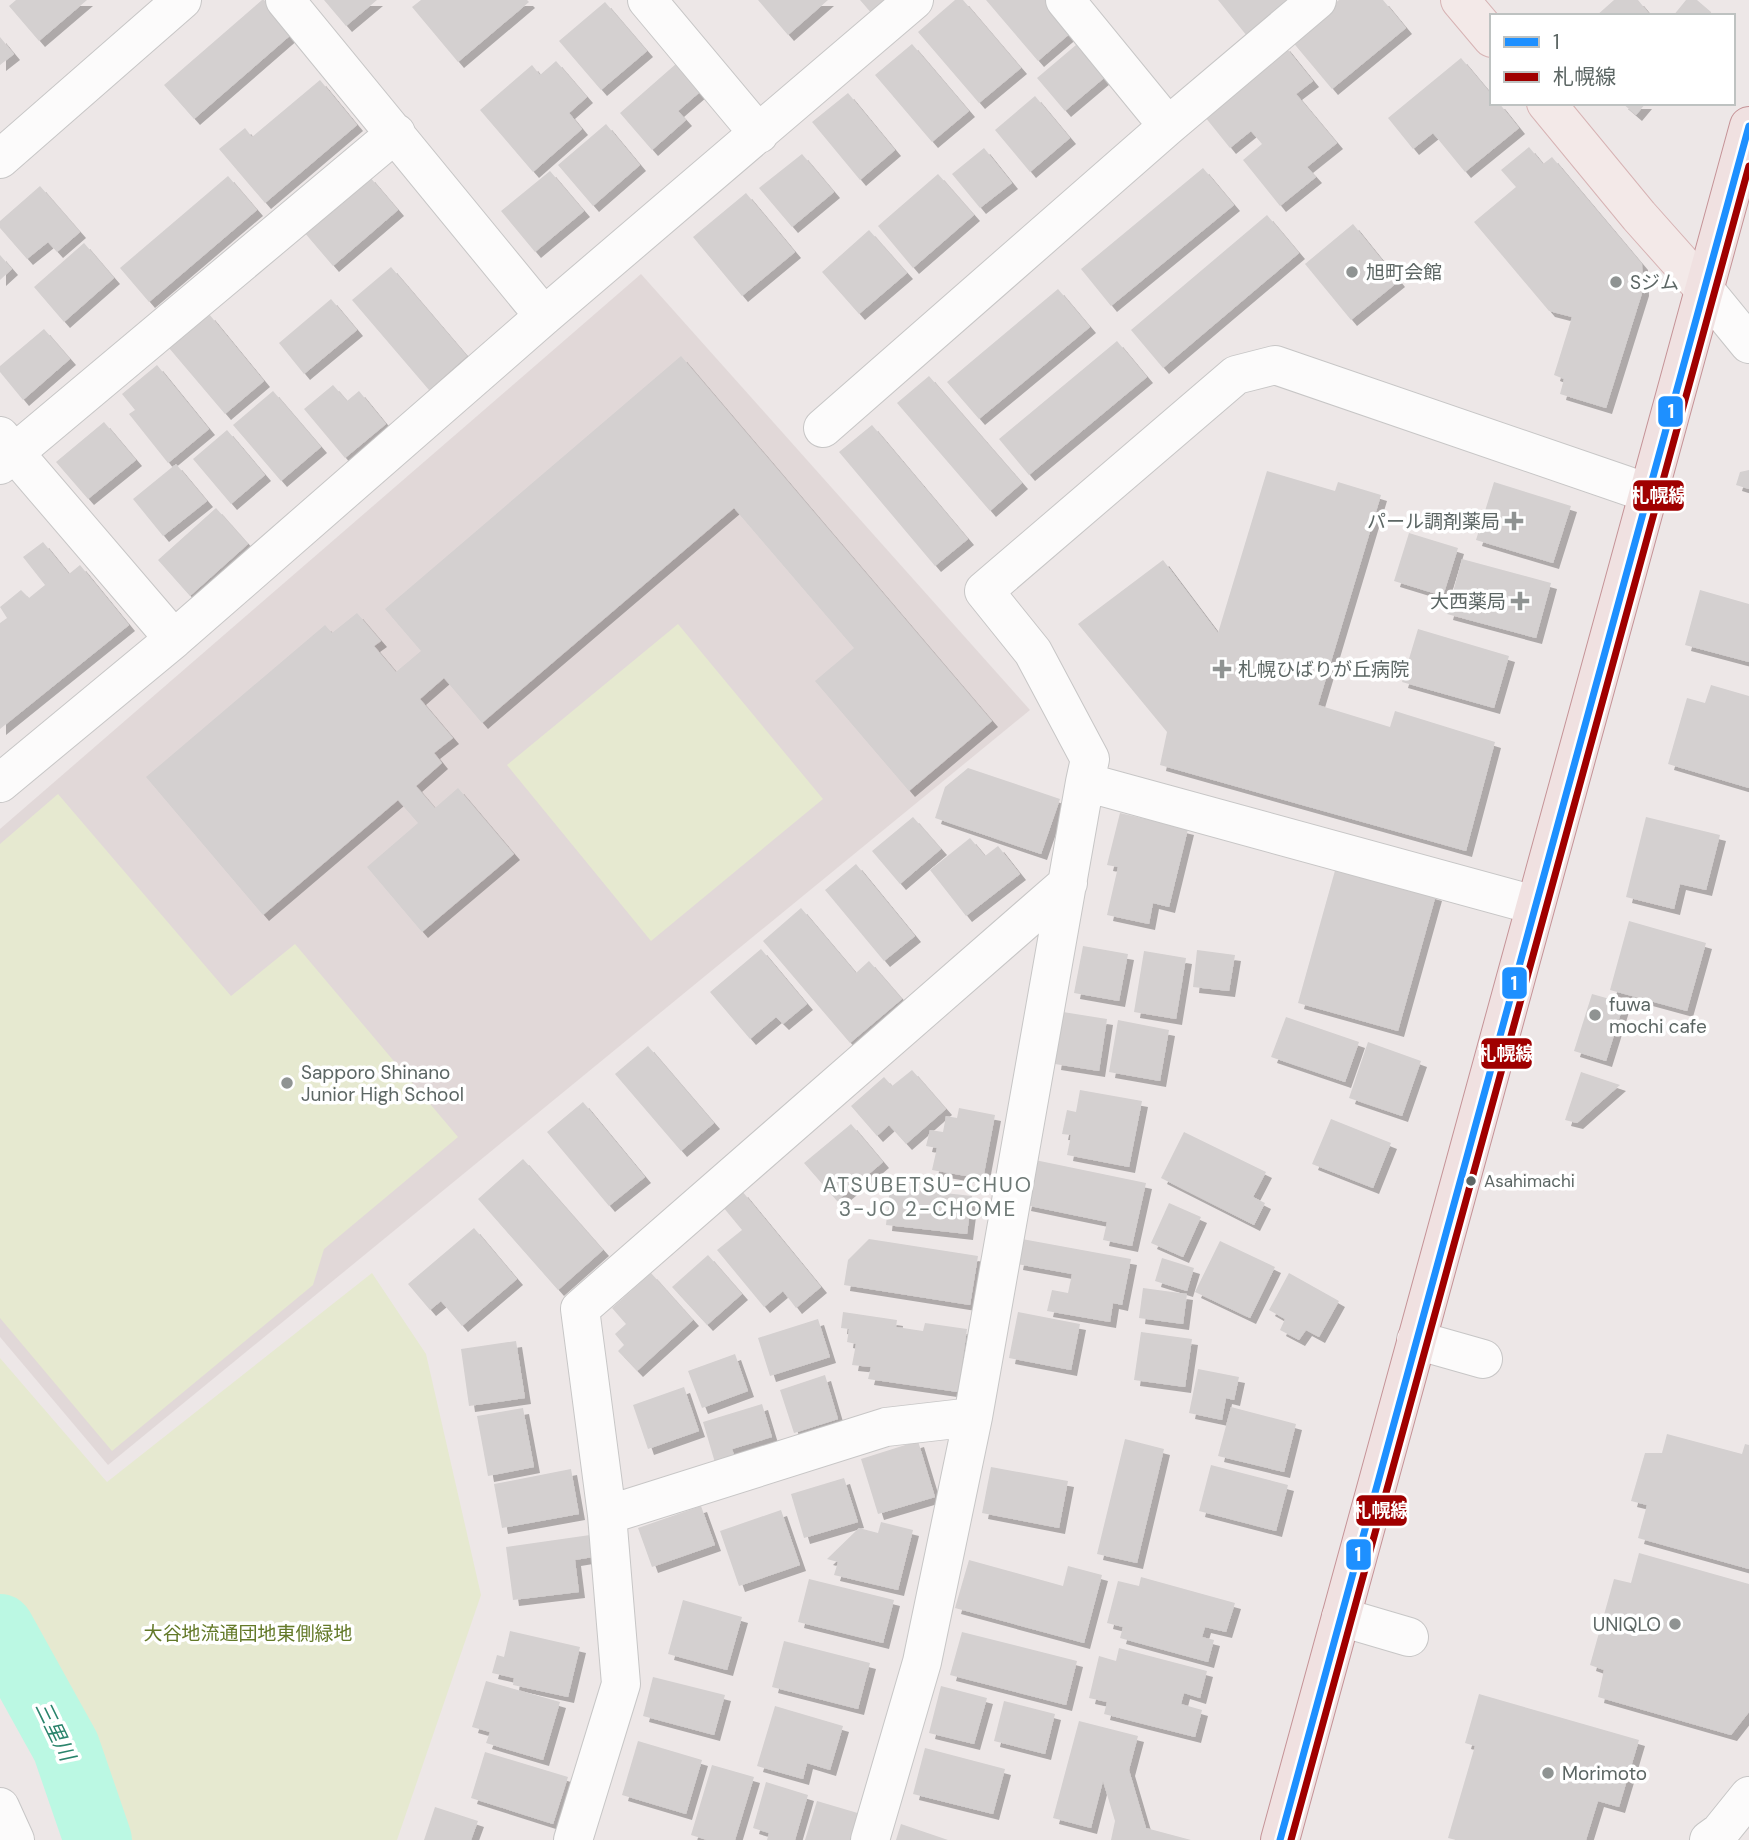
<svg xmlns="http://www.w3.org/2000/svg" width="1749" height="1840" font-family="'DM Sans','Noto Sans JP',sans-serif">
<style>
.education{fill:#e1d8d8}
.park{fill:#e6e9d0}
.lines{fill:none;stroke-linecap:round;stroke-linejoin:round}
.river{stroke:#bbf8e3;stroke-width:68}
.building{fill:#d4d0d0;filter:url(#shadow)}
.minor-casing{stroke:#c7c6c6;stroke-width:40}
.major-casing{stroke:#d7b3b4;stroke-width:40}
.highway-casing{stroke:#c59397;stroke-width:40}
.minor{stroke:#fcfbfb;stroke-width:38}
.major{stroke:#f3e9e8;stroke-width:38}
.highway{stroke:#f0e1e1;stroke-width:38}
.bus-1-casing{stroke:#fff;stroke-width:12}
.bus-2-casing{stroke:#fff;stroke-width:12}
.bus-1{stroke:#1e90ff;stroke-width:7}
.bus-2{stroke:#a00000;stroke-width:7}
.poi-dot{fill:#8f9392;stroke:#fff;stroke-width:2.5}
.bus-dot{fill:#5c6664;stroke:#fff;stroke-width:2.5}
.labels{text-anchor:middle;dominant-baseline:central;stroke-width:7;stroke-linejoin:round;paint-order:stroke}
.bus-label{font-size:17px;fill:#5c6664;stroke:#fff;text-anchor:start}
.poi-label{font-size:19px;fill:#5c6664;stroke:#fff;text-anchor:start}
.park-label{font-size:19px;fill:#637928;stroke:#fff}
.neighbourhood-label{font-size:21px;letter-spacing:2px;fill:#6d7875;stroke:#fff}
.water-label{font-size:21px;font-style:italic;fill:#2a846c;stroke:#fff}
.line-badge{stroke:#fff;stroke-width:2.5}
.badge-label{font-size:19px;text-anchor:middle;font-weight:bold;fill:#fff}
</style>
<defs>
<filter id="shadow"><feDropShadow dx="6" dy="6" stdDeviation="0" flood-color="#0004"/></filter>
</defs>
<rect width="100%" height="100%" fill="#ede7e7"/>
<path class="education" d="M 641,274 L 1030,710 L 108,1465 L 0,1337 L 0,829 Z"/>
<path class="park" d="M 678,624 L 823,799 L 651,941 L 507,765 Z
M 58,794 L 231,996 L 295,944 L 458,1137 L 324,1249 L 313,1285 L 112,1451 L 0,1318 L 0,844 Z
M 372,1273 L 426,1354 L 481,1595 L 397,1840 L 90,1840 L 0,1609 L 0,1358 L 107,1482 Z"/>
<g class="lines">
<path class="river" d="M 0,1628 L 66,1747 L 98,1840"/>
</g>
<path class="building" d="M 16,0 L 87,0 L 39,41 L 9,6 Z
M 262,0 L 264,0 L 293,33 L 194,119 L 164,85 Z
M 324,0 L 377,0 L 346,26 Z
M 421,0 L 527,0 L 529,2 L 458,62 L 412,7 Z
M 758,0 L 828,0 L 788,35 Z
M 860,0 L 891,0 L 873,15 Z
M 955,0 L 963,0 L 1021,68 L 979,103 L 918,32 Z
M 986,0 L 1046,0 L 1073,31 L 1038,61 Z
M 1218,0 L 1300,0 L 1251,41 Z
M 1339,0 L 1383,0 L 1406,28 L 1332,89 L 1291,40 Z
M 1614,0 L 1638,0 L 1651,16 L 1596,16 Z
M 1686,0 L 1697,0 L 1711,12 L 1710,16 L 1673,16 Z
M 605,2 L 647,51 L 601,90 L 559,41 Z
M 0,37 L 14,54 L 0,65 Z
M 912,44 L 969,111 L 932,142 L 875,75 Z
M 1076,45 L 1104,78 L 1065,111 L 1037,78 Z
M 1284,45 L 1313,81 L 1296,94 L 1337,143 L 1307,167 L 1316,177 L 1280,206 L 1243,160 L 1262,144 L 1251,131 L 1230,148 L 1201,112 Z
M 1461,58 L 1492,95 L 1492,103 L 1499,103 L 1519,128 L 1465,172 L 1433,133 L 1413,149 L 1388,118 Z
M 556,61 L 587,97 L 569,113 L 582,129 L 533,172 L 480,110 L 532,65 L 540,75 Z
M 677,63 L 701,91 L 678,111 L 686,120 L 652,150 L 620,113 Z
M 320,80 L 357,125 L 265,203 L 219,149 L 245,128 L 252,137 Z
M 848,93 L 895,150 L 860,180 L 812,122 Z
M 1035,96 L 1070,138 L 1030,172 L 995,130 Z
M 1622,103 L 1646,103 L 1636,115 Z
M 606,124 L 640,165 L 593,206 L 558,165 Z
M 1529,147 L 1543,164 L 1552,157 L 1642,264 L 1643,290 L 1606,408 L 1560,394 L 1564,379 L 1554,375 L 1572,317 L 1549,311 L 1474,222 L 1516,187 L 1501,170 Z
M 984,148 L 1012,183 L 980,208 L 952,174 Z
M 802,154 L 834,192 L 792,227 L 759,188 Z
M 1203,168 L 1234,205 L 1111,306 L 1081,269 Z
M 550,171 L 584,211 L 535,252 L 501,211 Z
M 938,174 L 974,215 L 913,268 L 878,226 Z
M 228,176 L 257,210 L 149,302 L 120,268 Z
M 369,176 L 398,210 L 333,266 L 304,232 Z
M 40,186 L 80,232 L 57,252 L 48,242 L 27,259 L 0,228 L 0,221 Z
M 746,193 L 795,252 L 742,296 L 693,237 Z
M 1267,215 L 1299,253 L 1163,368 L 1131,330 Z
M 1353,224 L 1399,281 L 1351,320 L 1305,264 Z
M 869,230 L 907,273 L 859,314 L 822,272 Z
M 84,243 L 114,278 L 64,322 L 34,287 Z
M 0,255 L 12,269 L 0,280 Z
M 391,267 L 467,356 L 429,390 L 352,300 Z
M 1058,289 L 1090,327 L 979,419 L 947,382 Z
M 331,299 L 357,330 L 304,374 L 279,343 Z
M 209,314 L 264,381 L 225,414 L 169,348 Z
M 44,329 L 70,359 L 23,400 L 0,372 L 0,366 Z
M 1117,341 L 1147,377 L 1029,475 L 999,439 Z
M 681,356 L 992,721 L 909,791 L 815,681 L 854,648 L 734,508 L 482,723 L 444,678 L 420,699 L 453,738 L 434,753 L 442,763 L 416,786 L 435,808 L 458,788 L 514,854 L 422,932 L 367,867 L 418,823 L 398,800 L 263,915 L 146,777 L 325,625 L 332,633 L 357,613 L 381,641 L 374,646 L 396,672 L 421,651 L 385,609 Z
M 157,365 L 209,429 L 168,463 L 129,414 L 135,410 L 122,394 Z
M 929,376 L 1022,483 L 990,511 L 897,403 Z
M 333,385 L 347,401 L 359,391 L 386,424 L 345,458 L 304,409 Z
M 273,391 L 321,447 L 281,481 L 233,425 Z
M 104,422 L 136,460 L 88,499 L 56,462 Z
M 872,425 L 968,539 L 935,566 L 839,452 Z
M 227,430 L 265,475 L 231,504 L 193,459 Z
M 176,464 L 207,501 L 163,536 L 133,499 Z
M 1749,470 L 1749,489 L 1736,485 L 1740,472 Z
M 1267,471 L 1335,491 L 1338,482 L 1381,495 L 1318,705 L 1390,727 L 1395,711 L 1495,742 L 1466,851 L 1160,765 L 1167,732 L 1078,624 L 1163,560 L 1218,633 Z
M 1494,482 L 1571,506 L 1553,563 L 1476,540 Z
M 216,508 L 248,544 L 190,596 L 158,560 Z
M 1409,533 L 1458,548 L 1443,596 L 1394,581 Z
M 43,542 L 69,574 L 80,565 L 129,625 L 0,729 L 0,623 L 7,618 L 0,607 L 21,590 L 29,598 L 45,585 L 23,557 Z
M 1462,559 L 1551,583 L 1536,638 L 1447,614 Z
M 1700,590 L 1749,604 L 1749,662 L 1685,645 Z
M 1418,629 L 1509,656 L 1494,708 L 1402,682 Z
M 1711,685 L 1749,696 L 1749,788 L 1668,764 L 1687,698 L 1705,703 Z
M 968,768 L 1060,799 L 1041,854 L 935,818 L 945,787 Z
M 1120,813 L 1188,829 L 1169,907 L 1153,903 L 1149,924 L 1107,915 L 1118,867 L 1107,865 Z
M 913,817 L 941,849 L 900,884 L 872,851 Z
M 1646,817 L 1720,835 L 1706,890 L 1680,884 L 1674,909 L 1626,897 Z
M 970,838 L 985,856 L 998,846 L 1020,874 L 966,916 L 930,870 Z
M 856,864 L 915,936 L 884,961 L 825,890 Z
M 1336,867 L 1436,895 L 1398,1031 L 1298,1003 Z
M 801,908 L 856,973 L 869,961 L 902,999 L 850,1043 L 763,941 Z
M 1629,921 L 1706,943 L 1687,1011 L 1610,990 Z
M 1083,946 L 1128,954 L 1119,1001 L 1074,993 Z
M 761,949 L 807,1004 L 783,1024 L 776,1017 L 750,1039 L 710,992 Z
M 1197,950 L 1235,955 L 1229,991 L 1193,987 Z
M 1144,951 L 1186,958 L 1176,1019 L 1134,1012 Z
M 1592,994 L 1624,1003 L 1606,1061 L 1574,1051 Z
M 1063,1012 L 1107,1019 L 1099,1071 L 1055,1064 Z
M 1286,1017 L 1359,1042 L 1345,1082 L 1271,1057 Z
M 1118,1020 L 1169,1030 L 1160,1081 L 1109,1072 Z
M 1368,1042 L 1421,1061 L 1402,1116 L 1349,1098 Z
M 648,1046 L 714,1123 L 681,1151 L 615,1074 Z
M 912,1070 L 946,1109 L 906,1144 L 889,1125 L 877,1136 L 851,1106 L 884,1077 L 892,1086 Z
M 1581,1072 L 1620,1085 L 1577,1123 L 1565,1120 Z
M 1080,1090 L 1142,1101 L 1129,1167 L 1067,1155 L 1071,1135 L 1062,1134 L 1067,1110 L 1076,1112 Z
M 583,1102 L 645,1177 L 609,1206 L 547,1132 Z
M 959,1108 L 995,1115 L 983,1179 L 932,1170 L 937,1148 L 926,1146 L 930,1130 L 943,1132 L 946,1116 L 957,1118 Z
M 1331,1119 L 1391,1143 L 1373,1188 L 1312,1164 Z
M 851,1124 L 883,1162 L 837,1201 L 804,1163 Z
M 1184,1132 L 1266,1172 L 1253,1197 L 1265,1203 L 1254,1225 L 1161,1178 Z
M 523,1159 L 603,1250 L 558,1290 L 478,1199 Z
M 1035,1160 L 1146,1183 L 1132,1246 L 1103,1240 L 1107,1222 L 1025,1205 Z
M 890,1187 L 972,1196 L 967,1234 L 886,1225 Z
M 742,1191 L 821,1287 L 796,1308 L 783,1291 L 764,1307 L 717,1250 L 742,1230 L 723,1207 Z
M 1169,1203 L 1201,1217 L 1183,1257 L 1151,1243 Z
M 474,1228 L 517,1279 L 462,1326 L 441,1301 L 430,1310 L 408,1284 Z
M 869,1239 L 978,1256 L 970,1305 L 844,1285 L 848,1260 Z
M 1022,1239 L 1131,1259 L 1122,1305 L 1113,1303 L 1110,1322 L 1047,1311 L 1052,1290 L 1068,1293 L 1072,1274 L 1017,1264 Z
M 1220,1241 L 1275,1267 L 1250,1318 L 1195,1292 Z
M 708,1255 L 742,1294 L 707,1325 L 672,1287 Z
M 1162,1258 L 1194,1268 L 1187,1291 L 1155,1281 Z
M 651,1273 L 693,1320 L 637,1371 L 618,1351 L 624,1345 L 615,1334 L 626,1324 L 612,1308 Z
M 1289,1273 L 1339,1301 L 1319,1337 L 1306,1330 L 1299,1340 L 1280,1330 L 1285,1319 L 1269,1310 Z
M 1143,1288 L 1187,1294 L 1183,1324 L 1139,1318 Z
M 843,1312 L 897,1320 L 896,1327 L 923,1331 L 925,1323 L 967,1329 L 958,1392 L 868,1379 L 871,1367 L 852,1365 L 856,1344 L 847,1342 L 849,1329 L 841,1328 Z
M 1018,1312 L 1080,1324 L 1071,1370 L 1009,1358 Z
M 818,1319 L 830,1357 L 770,1376 L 758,1338 Z
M 1141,1332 L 1192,1339 L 1185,1387 L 1134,1380 Z
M 516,1341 L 525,1398 L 469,1406 L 461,1349 Z
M 735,1354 L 748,1391 L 702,1408 L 688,1371 Z
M 1198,1369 L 1239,1377 L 1234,1400 L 1226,1398 L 1222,1420 L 1189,1413 Z
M 825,1375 L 838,1419 L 794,1433 L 780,1390 Z
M 684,1387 L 699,1431 L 648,1449 L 633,1405 Z
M 762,1404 L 772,1437 L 732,1449 L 736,1460 L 716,1466 L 703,1422 Z
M 1231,1407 L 1296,1424 L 1284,1472 L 1218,1456 Z
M 523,1408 L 534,1467 L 488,1476 L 477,1416 Z
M 1667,1434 L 1742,1454 L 1745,1444 L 1749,1445 L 1749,1569 L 1638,1538 L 1647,1505 L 1631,1501 L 1645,1453 L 1662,1453 Z
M 1125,1439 L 1164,1449 L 1137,1563 L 1097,1554 Z
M 918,1441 L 935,1497 L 878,1514 L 861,1459 Z
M 1211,1465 L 1288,1485 L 1276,1531 L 1199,1511 Z
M 991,1467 L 1068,1481 L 1059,1528 L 982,1513 Z
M 571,1469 L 579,1514 L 502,1528 L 494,1484 Z
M 844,1478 L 858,1522 L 804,1538 L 791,1494 Z
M 701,1506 L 715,1545 L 652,1567 L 638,1528 Z
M 781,1510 L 800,1565 L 739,1586 L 720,1531 Z
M 881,1522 L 913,1530 L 898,1590 L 834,1575 L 838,1562 L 827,1559 L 859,1528 L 878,1533 Z
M 590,1535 L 593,1557 L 575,1560 L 579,1592 L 513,1600 L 506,1547 Z
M 1639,1553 L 1749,1584 L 1749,1712 L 1731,1735 L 1598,1697 L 1604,1670 L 1590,1665 L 1614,1579 L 1631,1583 Z
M 969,1560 L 1063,1586 L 1068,1566 L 1102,1575 L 1084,1643 L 955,1608 Z
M 1141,1577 L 1235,1603 L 1226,1632 L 1205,1627 L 1202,1637 L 1214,1640 L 1208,1662 L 1120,1638 L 1123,1627 L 1107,1623 L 1118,1581 L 1139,1586 Z
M 809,1579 L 894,1600 L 883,1643 L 798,1622 Z
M 683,1600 L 742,1617 L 727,1670 L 668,1654 Z
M 510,1631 L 580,1647 L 568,1697 L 513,1685 L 514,1678 L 492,1673 L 497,1655 L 504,1657 Z
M 962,1632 L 1077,1661 L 1066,1705 L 950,1675 Z
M 784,1641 L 870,1663 L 858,1709 L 772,1687 Z
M 1119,1648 L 1207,1671 L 1200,1698 L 1184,1693 L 1181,1704 L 1202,1710 L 1195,1737 L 1104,1714 L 1107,1702 L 1089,1698 L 1099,1656 L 1116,1661 Z
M 653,1677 L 725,1695 L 714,1735 L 643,1716 Z
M 486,1681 L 560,1702 L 543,1760 L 486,1743 L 490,1732 L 472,1727 Z
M 941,1686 L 987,1698 L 974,1744 L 929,1733 Z
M 1479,1694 L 1639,1740 L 1619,1807 L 1598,1801 L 1586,1840 L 1456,1840 L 1448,1838 L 1475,1746 L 1465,1743 Z
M 1004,1701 L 1055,1714 L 1045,1754 L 994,1741 Z
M 775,1706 L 843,1726 L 830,1770 L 807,1763 L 803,1779 L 757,1766 Z
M 1079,1721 L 1138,1736 L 1129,1770 L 1146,1828 L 1191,1840 L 1111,1840 L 1115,1821 L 1103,1781 L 1091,1828 L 1053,1818 Z
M 638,1741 L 702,1760 L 686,1814 L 622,1795 Z
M 925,1748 L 1005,1769 L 993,1814 L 913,1794 Z
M 485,1752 L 568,1777 L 553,1824 L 471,1798 Z
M 712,1765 L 754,1777 L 735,1840 L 707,1840 L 691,1835 Z
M 766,1782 L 808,1795 L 795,1840 L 767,1840 L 769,1833 L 753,1828 Z
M 817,1801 L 861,1814 L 854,1840 L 805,1840 Z
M 435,1807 L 478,1821 L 471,1840 L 424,1840 Z
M 901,1824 L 948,1840 L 896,1840 Z"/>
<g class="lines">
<g class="minor-casing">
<path id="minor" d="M 285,0 L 544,316
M 647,0 L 759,134
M 1065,0 L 1168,126
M 0,159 L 182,0
M 1704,289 L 1749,344
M 823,428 L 1168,126 L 1317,0
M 0,436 L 174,639
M 0,465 L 396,133
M 1085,782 L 1090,759 L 1033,652 L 984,591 L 1236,375 L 1275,365 L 1648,493
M 0,783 L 174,639 L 544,316 L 914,0
M 1416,1340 L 1483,1359
M 607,1515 L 886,1427 L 973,1417
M 1341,1617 L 1409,1637
M 0,1807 L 15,1840
M 573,1840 L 621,1684 L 607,1515 L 580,1309 L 1068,883
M 870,1840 L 922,1662 L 973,1417 L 1085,782 L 1534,905
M 1709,1840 L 1720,1832 L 1749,1796"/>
</g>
<g class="major-casing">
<path id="major" d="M 1460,0 L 1492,38
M 1546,103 L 1639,216 L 1704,289"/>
</g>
<g class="highway-casing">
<path id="highway" d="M 1280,1840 L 1749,126"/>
</g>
<use href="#minor" class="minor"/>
<use href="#major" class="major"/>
<use href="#highway" class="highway"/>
<g class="bus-1-casing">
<path id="bus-1" d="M 1280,1840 L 1749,126"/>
</g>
<g class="bus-2-casing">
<path id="bus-2" d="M 1291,1840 L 1749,166"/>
</g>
<use href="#bus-1" class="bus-1"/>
<use href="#bus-2" class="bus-2"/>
</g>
<g class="poi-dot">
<circle cx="1352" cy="272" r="7"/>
<circle cx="1616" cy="282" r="7"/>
<path d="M1510.5 510.5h7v7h7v7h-7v7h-7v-7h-7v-7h7z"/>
<path d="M1516.5 590.5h7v7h7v7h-7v7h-7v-7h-7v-7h7z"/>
<path d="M1218.5 658.5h7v7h7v7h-7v7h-7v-7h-7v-7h7z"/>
<circle cx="1595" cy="1015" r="7"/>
<circle cx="287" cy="1083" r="7"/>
<circle cx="1675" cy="1624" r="7"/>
<circle cx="1548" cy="1773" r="7"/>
</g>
<circle class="bus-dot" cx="1471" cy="1181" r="6"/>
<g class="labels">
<g class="bus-label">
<text x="1484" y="1181">Asahimachi</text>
</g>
<g class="poi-label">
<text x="1366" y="272">旭町会館</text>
<text x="1630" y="282">Sジム</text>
<text x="1500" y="521" text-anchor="end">パール調剤薬局</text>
<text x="1506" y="601" text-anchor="end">大西薬局</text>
<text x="1238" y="669">札幌ひばりが丘病院</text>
<text x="1609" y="1004">fuwa<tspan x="1609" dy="22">mochi cafe</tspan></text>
<text x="301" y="1072">Sapporo Shinano<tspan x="301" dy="22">Junior High School</tspan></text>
<text x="1661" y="1624" text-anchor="end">UNIQLO</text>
<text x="1562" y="1773">Morimoto</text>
</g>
<g class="park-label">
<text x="248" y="1633">大谷地流通団地東側緑地</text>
</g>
<g class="neighbourhood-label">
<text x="928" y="1185">ATSUBETSU-CHUO<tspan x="928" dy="24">3-JO 2-CHOME</tspan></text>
</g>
<g class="water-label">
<text transform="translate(55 1731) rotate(64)">三里川</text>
</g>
</g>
<g class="line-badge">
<rect x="1657" y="395" width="27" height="33" rx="7" fill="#1e90ff"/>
<rect x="1632" y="479" width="53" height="33" rx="7" fill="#a00000"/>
<rect x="1501" y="966" width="27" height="34" rx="7" fill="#1e90ff"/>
<rect x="1480" y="1037" width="53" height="33" rx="7" fill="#a00000"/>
<rect x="1355" y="1494" width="53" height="33" rx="7" fill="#a00000"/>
<rect x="1345" y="1538" width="27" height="33" rx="7" fill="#1e90ff"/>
</g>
<g class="badge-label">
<text x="1671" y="418">1</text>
<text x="1659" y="502">札幌線</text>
<text x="1514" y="990">1</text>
<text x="1506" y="1060">札幌線</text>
<text x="1381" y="1517">札幌線</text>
<text x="1358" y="1561">1</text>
</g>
<rect x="1490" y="14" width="245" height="91" fill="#ffffff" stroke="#bec2c1" stroke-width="2"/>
<rect x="1504" y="37" width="35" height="10" fill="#1e90ff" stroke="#bec2c1" stroke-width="2"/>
<text x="1553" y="49" font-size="21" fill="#5c6664">1</text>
<rect x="1504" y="72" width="35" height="10" fill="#a00000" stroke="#bec2c1" stroke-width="2"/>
<text x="1553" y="84" font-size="21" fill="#5c6664">札幌線</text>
</svg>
